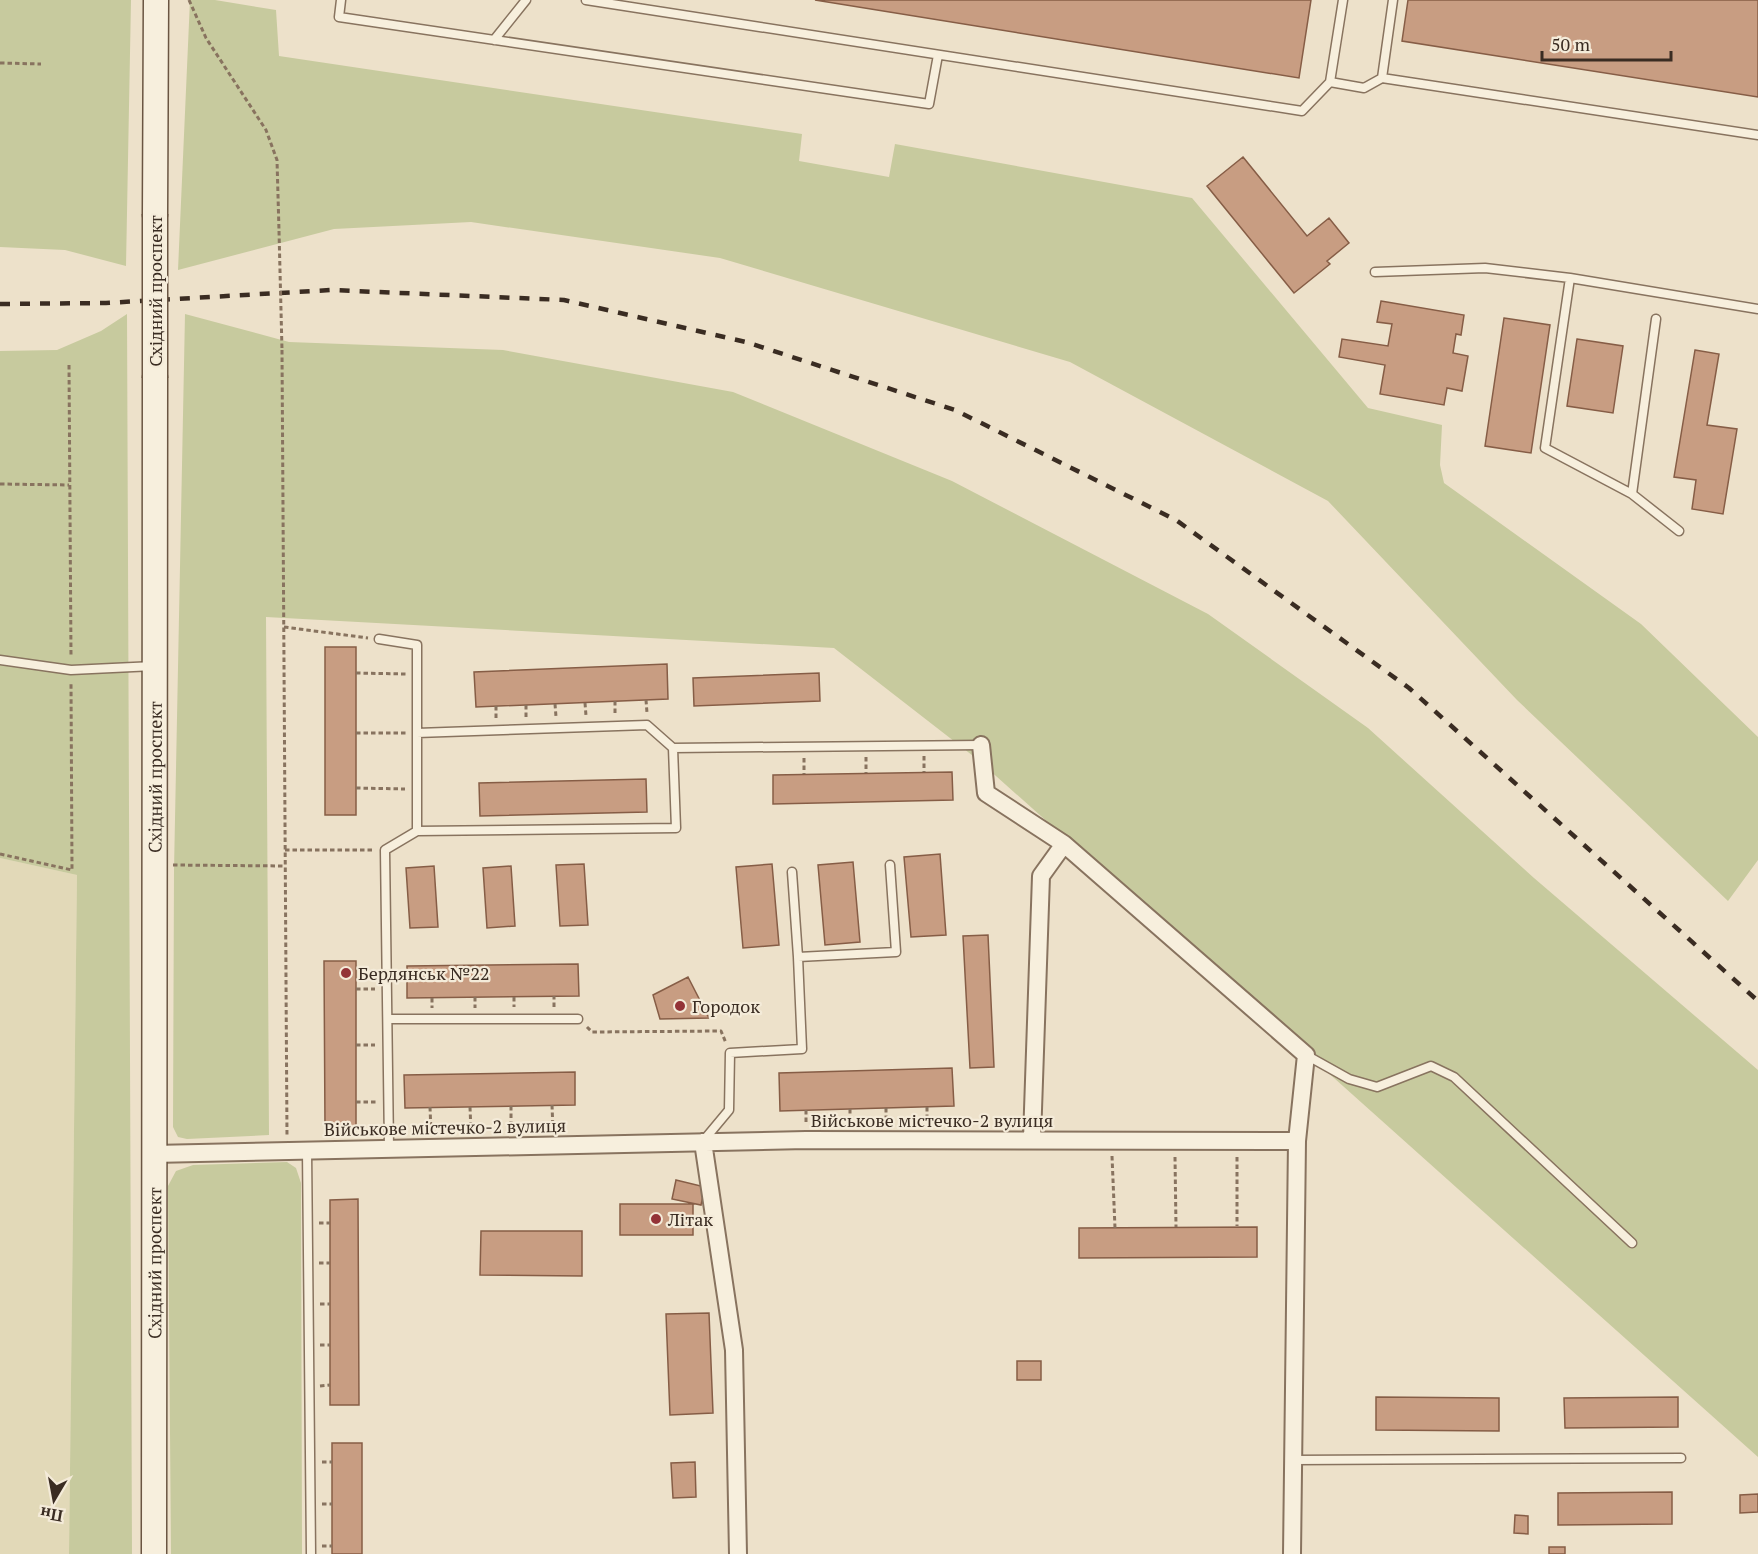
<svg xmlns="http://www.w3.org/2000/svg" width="1758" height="1554" font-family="'PT Serif',serif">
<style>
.farmland{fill:#e2d9b8}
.green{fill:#c7ca9e}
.building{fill:#c89d82;stroke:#865d46;stroke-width:1.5}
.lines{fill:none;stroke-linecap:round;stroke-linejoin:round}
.lane-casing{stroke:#88735f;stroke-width:11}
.street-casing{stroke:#88735f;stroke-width:20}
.secondary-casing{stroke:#6a5542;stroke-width:27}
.path{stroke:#88735f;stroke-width:3;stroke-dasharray:4.5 3;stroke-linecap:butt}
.lane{stroke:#f7efdd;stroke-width:8}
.street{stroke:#f7efdd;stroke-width:16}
.secondary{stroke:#f7efdd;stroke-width:24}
.rail{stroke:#3a2c22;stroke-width:4.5;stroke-dasharray:10 10;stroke-linecap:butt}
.secondary-bridge-casing{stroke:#6a5542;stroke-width:27;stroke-linecap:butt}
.path-bridge{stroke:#88735f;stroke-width:3;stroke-dasharray:4.5 3;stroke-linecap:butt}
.secondary-bridge{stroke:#f7efdd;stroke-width:24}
.poi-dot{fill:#943337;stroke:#f4ebd9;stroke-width:2}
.labels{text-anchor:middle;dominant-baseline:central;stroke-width:4.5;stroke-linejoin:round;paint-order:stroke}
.street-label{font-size:18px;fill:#3a2c22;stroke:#f4ebd9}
.poi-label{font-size:18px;fill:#3a2c22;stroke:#f4ebd9;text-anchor:start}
</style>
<rect width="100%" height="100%" fill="#ede1ca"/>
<path class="farmland" d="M 0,858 L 77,875 L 69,1554 L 0,1554 Z"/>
<path class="green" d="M 0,0 L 131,0 L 126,266 L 65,250 L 0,247 Z
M 190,0 L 215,0 L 276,10 L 279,56 L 802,134 L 799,161 L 889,177 L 895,144 L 1192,198 L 1368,408 L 1442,425 L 1440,465 L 1444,483 L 1641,624 L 1758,737 L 1758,860 L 1728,901 L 1517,700 L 1328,501 L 1070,362 L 720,258 L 471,222 L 334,229 L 178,270 Z
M 127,314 L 132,1554 L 69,1554 L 77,875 L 0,858 L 0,351 L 57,350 L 101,331 Z
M 185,314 L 289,342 L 503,350 L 733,392 L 952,481 L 1208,614 L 1368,728 L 1534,878 L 1758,1070 L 1758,1457 L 977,759 L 834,648 L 266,617 L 269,1135 L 187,1139 L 178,1137 L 173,1127 L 174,870 Z
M 287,1162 L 296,1168 L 301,1183 L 302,1554 L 171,1554 L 168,1186 L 176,1171 L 193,1165 Z"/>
<path class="building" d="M 815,0 L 1311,0 L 1299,78 Z
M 1408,0 L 1758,0 L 1758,97 L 1402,41 Z
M 1243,157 L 1307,236 L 1329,218 L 1349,243 L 1327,261 L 1330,264 L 1294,293 L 1207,186 Z
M 1381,301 L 1464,315 L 1461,335 L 1456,334 L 1453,353 L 1468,356 L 1462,391 L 1447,388 L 1444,405 L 1380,394 L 1385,365 L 1339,357 L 1342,339 L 1388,346 L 1392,324 L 1377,322 Z
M 1504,318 L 1550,325 L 1531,453 L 1485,446 Z
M 1577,339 L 1623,346 L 1613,413 L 1567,406 Z
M 1695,350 L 1719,354 L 1707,425 L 1737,429 L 1723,514 L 1692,509 L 1696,480 L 1674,477 Z
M 325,647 L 356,647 L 356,815 L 325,815 Z
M 667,664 L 668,699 L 476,707 L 474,672 Z
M 819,673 L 820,701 L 694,706 L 693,678 Z
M 952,772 L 953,800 L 773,804 L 773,775 Z
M 646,779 L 647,812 L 480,816 L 479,783 Z
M 940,854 L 946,935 L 911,937 L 904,857 Z
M 853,862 L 860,942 L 825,945 L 818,865 Z
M 584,864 L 588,925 L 560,926 L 556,865 Z
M 772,864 L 779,945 L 743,948 L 736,867 Z
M 434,866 L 438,927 L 410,928 L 406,868 Z
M 511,866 L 515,926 L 487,928 L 483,868 Z
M 988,935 L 994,1067 L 970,1068 L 963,936 Z
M 324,961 L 356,961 L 356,1128 L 325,1128 Z
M 578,964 L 579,996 L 407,998 L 407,966 Z
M 688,977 L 709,1018 L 660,1019 L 653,995 Z
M 952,1068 L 954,1106 L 780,1111 L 779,1073 Z
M 575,1072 L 575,1105 L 405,1108 L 404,1075 Z
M 676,1180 L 705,1187 L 701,1205 L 672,1199 Z
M 358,1199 L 359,1405 L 330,1405 L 330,1200 Z
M 620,1204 L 693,1204 L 693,1235 L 620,1235 Z
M 1257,1227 L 1257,1257 L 1079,1258 L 1079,1228 Z
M 481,1231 L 582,1231 L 582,1276 L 480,1275 Z
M 709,1313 L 713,1413 L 670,1415 L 666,1314 Z
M 1017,1361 L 1041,1361 L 1041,1380 L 1017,1380 Z
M 1376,1397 L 1499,1398 L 1499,1431 L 1376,1430 Z
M 1678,1397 L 1678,1427 L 1565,1428 L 1564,1398 Z
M 332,1443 L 362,1443 L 362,1554 L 332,1554 Z
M 695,1462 L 696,1497 L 673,1498 L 671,1463 Z
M 1672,1492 L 1672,1524 L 1558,1525 L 1558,1493 Z
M 1758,1494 L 1758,1512 L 1740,1513 L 1740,1495 Z
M 1515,1515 L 1528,1516 L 1528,1534 L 1514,1533 Z
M 1549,1547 L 1565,1547 L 1565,1554 L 1549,1554 Z"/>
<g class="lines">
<g class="lane-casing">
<path id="lane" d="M 341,0 L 339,17 L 929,104 L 938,55
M 586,0 L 1302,111 L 1330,82 L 1364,88 L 1382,78
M 1393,0 L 1382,78 L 1758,135
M 494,40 L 526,0
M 1330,82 L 1343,0
M 1375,272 L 1485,268 L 1570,278 L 1758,309
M 1570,278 L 1545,448 L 1632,494 L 1679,531
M 1632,494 L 1656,319
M 379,639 L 417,645 L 417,831
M 0,660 L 71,670 L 154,666
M 417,733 L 647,725 L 673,748
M 792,872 L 798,957
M 388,1019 L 578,1019
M 1306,1055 L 1349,1079 L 1377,1087 L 1431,1066 L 1454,1077 L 1632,1243
M 704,1140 L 729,1110 L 730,1053 L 802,1049 L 798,957 L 896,952 L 890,865
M 389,1147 L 385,850 L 417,831 L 676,828 L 673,748 L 981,745
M 307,1150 L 311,1554
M 1294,1460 L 1681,1458"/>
</g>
<g class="street-casing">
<path id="street" d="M 981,745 L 986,793 L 1064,844
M 1032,1139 L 1041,876 L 1064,844 L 1306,1055 L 1297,1141
M 703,1142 L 734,1350 L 738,1554
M 153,1154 L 806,1140 L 1297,1141 L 1292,1554"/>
</g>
<g class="secondary-casing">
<g id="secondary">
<path d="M 155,214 L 156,0"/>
<path id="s1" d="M 154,1554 L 155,378"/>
</g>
</g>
<path class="path" d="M 189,0 L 206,38 L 266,130 L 277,160 L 279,231
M 0,63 L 41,64
M 282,350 L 287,1137
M 69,365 L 71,657
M 0,484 L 69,485
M 284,627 L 368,638
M 356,673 L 406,674
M 646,700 L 647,713
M 615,701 L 615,715
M 585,703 L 586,716
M 555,704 L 556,717
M 526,705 L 526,718
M 496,706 L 496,719
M 356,733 L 406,733
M 924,756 L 924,772
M 866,757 L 866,773
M 804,758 L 804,774
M 356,788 L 405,789
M 285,850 L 373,850
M 0,854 L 72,870 L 71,682
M 173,865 L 285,866
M 356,989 L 375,989
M 475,997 L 475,1008
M 514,997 L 514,1007
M 432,998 L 432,1008
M 554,1007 L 554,996
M 587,1027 L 592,1032 L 721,1031 L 726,1043
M 356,1045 L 375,1045
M 356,1102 L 376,1102
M 552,1105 L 553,1130
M 511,1106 L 511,1131
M 430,1107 L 431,1132
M 470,1107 L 471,1132
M 927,1107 L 927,1123
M 886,1108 L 886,1124
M 850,1109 L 850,1125
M 806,1110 L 806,1123
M 1112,1156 L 1115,1228
M 1175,1157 L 1176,1227
M 1237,1157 L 1237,1226
M 319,1223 L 330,1223
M 319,1263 L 330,1263
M 320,1304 L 330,1304
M 320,1345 L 330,1345
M 320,1386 L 330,1385
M 322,1462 L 332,1462
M 322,1504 L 332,1504
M 322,1546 L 332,1546"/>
<use href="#lane" class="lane"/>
<use href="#street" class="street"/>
<use href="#secondary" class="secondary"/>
<path class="rail" d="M 0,304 L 106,303 L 331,290 L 564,300 L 746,342 L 955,410 L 1176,520 L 1409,688 L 1758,1001"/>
<g class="secondary-bridge-casing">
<path id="secondary-bridge" d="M 155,378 L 155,214"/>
</g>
<path class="path-bridge" d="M 279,231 L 282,350"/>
<use href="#secondary-bridge" class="secondary-bridge"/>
</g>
<g class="poi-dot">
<circle cx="346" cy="973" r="6"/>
<circle cx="680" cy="1006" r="6"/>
<circle cx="656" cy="1219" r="6"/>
</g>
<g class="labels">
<g class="street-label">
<text transform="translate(155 291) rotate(-90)">Східний проспект</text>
<text stroke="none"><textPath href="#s1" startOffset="777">Східний проспект</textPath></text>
<text x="932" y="1120">Військове містечко-2 вулиця</text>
<text transform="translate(445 1127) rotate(-1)">Військове містечко-2 вулиця</text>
<text stroke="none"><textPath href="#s1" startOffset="291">Східний проспект</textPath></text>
</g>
<g class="poi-label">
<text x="358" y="973">Бердянськ №22</text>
<text x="692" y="1006">Городок</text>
<text x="668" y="1219">Літак</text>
</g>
</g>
<g transform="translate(54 1500) rotate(190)" stroke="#f4ebd9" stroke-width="4.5" paint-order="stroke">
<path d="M0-4.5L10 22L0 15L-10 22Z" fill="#3a2c22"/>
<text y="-9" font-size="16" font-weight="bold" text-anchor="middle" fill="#3a2c22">Пн</text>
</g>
<path d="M1542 51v9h129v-9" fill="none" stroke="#3a2c22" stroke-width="3"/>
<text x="1551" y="51" font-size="18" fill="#3a2c22" stroke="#f4ebd9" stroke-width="4.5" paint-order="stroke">50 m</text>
</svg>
